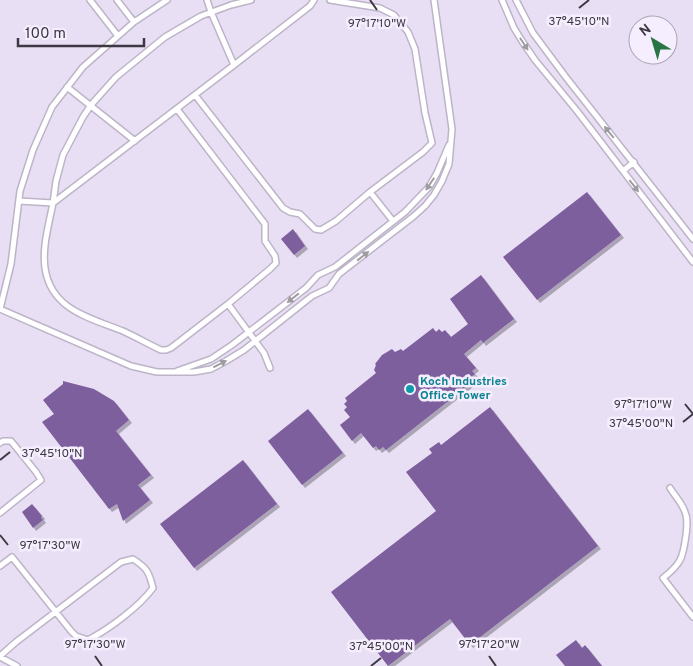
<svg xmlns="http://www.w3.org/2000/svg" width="693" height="666" font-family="Overpass,sans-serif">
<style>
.building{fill:#7e5e9e;filter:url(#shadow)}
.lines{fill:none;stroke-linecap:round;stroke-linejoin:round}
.lane-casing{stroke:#bdb4c8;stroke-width:8}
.lane{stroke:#fff;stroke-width:5}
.oneway{fill:#9e9ca0}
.ticks{fill:none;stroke:#3d3942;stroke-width:2}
.culture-dot{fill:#0f9aa8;stroke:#f5eeff;stroke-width:2}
.labels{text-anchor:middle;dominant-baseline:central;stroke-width:5;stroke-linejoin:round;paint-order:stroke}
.culture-label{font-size:12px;font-weight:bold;fill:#0d838f;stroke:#f5eeff;text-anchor:start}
.ticks-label{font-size:12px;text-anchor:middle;fill:#3d3942;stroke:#f5eeff;stroke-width:5;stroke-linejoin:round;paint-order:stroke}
</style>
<defs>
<filter id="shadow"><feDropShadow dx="3" dy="3" stdDeviation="0" flood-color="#0004"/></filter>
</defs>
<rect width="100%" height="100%" fill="#e9dff5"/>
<path class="building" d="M 587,192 L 621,235 L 537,300 L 503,257 Z
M 293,229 L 305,246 L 294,255 L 281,239 Z
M 481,275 L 514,319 L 483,343 L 481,340 L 464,354 L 476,368 L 472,371 L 475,374 L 471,377 L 474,381 L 386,450 L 383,447 L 379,450 L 376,446 L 373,448 L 361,433 L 352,441 L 340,425 L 350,417 L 344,410 L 347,407 L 344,404 L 347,401 L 345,398 L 376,373 L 374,370 L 376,365 L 375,364 L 382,355 L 392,349 L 395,352 L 401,349 L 403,351 L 433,328 L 436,332 L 439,329 L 442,332 L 445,330 L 451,337 L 468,324 L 450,299 Z
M 63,381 L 94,389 L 114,401 L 129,420 L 116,431 L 151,475 L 138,485 L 150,500 L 123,521 L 117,504 L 109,509 L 42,422 L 54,414 L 43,400 L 63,384 Z
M 490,407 L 598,546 L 470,645 L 450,619 L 388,666 L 331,592 L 436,511 L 406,472 L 432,453 L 429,449 L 439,442 L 441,445 Z
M 308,409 L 343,453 L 302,485 L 268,441 Z
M 243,460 L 277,504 L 194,568 L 160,524 Z
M 32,504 L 42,516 L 41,517 L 43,520 L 33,528 L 22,512 Z
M 576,640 L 582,648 L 585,645 L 602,666 L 565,666 L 556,655 Z"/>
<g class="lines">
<g class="lane-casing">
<path id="lane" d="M 90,0 L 118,36
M 117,0 L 134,22
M 207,0 L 211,12 L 234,65
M 330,0 L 380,8 L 394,15 L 408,32 L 415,49 L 425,113 L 432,143 L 423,152 L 370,192 L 393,221
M 502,0 L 514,28 L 522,41 L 535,60 L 577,111 L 693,262
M 516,0 L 533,33 L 565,76 L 693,239
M 67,87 L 135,141
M 195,95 L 283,208 L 290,212 L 300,214 L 315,229 L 321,230 L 336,221 L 370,192
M 177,109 L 265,224 L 265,241 L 275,256 L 276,263 L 270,269 L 228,304
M 623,171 L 634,162
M 19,201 L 53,203 C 49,224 42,247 45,268 C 51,310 90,318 123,331 C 136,337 148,344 161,350 L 166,350 L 171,348 L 228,304 L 264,353 L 270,368
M 53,203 L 234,65 L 310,6 L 314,0
M 53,203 L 56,181 L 63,155 L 83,117 L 91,105 L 116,77 L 165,37 L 201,16 L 231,5 L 251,0
M 0,309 L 131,366 L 157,372 L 194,372 L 211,369 L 226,361 L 244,350 L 312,296 L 329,288 L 339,274 L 414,216 L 425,206 L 434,195 L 442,181 L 449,164 L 452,129 L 434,0
M 0,309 L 11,264 L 20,191 L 33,150 L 52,107 L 83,67 L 134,22 L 167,0
M 177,371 L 211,359 L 232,345 L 306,288 L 318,275 L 335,267 L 405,212 L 429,187 L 437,173 L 449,145
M 0,443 L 3,441 L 11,441 L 36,472 L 41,480 L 0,513
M 670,488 C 675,496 682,503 685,512 C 688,519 687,527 686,535 C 683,558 681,564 663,578 L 693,617
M 0,566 L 12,557 L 71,631 L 76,636 L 88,640 C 109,629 139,607 153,588 C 149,572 147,568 133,559 L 121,562 L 16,642 L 0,656
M 0,657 L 17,666"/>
</g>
<use href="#lane" class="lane"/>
</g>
<defs><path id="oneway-solid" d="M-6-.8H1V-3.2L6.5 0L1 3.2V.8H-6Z" transform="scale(1.25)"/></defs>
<g class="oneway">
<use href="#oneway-solid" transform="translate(524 44) rotate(57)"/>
<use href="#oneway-solid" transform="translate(609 132) rotate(-129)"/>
<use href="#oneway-solid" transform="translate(430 184) rotate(124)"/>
<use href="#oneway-solid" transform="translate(634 186) rotate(52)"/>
<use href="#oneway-solid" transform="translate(363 256) rotate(-38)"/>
<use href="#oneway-solid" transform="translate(293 298) rotate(142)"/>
<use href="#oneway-solid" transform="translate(220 364) rotate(-27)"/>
</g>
<path class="ticks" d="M 370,0 L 377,10M 579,8 L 589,0M 685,404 L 693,414M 683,422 L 693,414M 0,460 L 10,452M 0,535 L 8,545M 95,656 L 102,666M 489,656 L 496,666M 371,666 L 381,658"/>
<circle class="culture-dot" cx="410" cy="389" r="5"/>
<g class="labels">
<g class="culture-label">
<text x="420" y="382">Koch Industries<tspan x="420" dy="14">Office Tower</tspan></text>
</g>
</g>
<g class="ticks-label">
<text x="579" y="25">37°45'10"N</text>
<text x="377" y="27">97°17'10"W</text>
<text x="643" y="408">97°17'10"W</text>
<text x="641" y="427">37°45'00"N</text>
<text x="52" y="457">37°45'10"N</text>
<text x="50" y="549">97°17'30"W</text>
<text x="95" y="648">97°17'30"W</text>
<text x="489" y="648">97°17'20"W</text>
<text x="381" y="650">37°45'00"N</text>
</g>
<g transform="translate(653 40) rotate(322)"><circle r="24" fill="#f5eeff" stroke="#aba6b3"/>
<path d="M0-4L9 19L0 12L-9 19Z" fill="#287442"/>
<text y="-8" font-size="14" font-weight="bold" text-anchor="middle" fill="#3d3942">N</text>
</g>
<path d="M18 38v8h126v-8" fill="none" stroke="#3d3942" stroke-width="2.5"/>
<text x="25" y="38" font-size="15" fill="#3d3942" stroke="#f5eeff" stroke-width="4" paint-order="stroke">100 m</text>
</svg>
